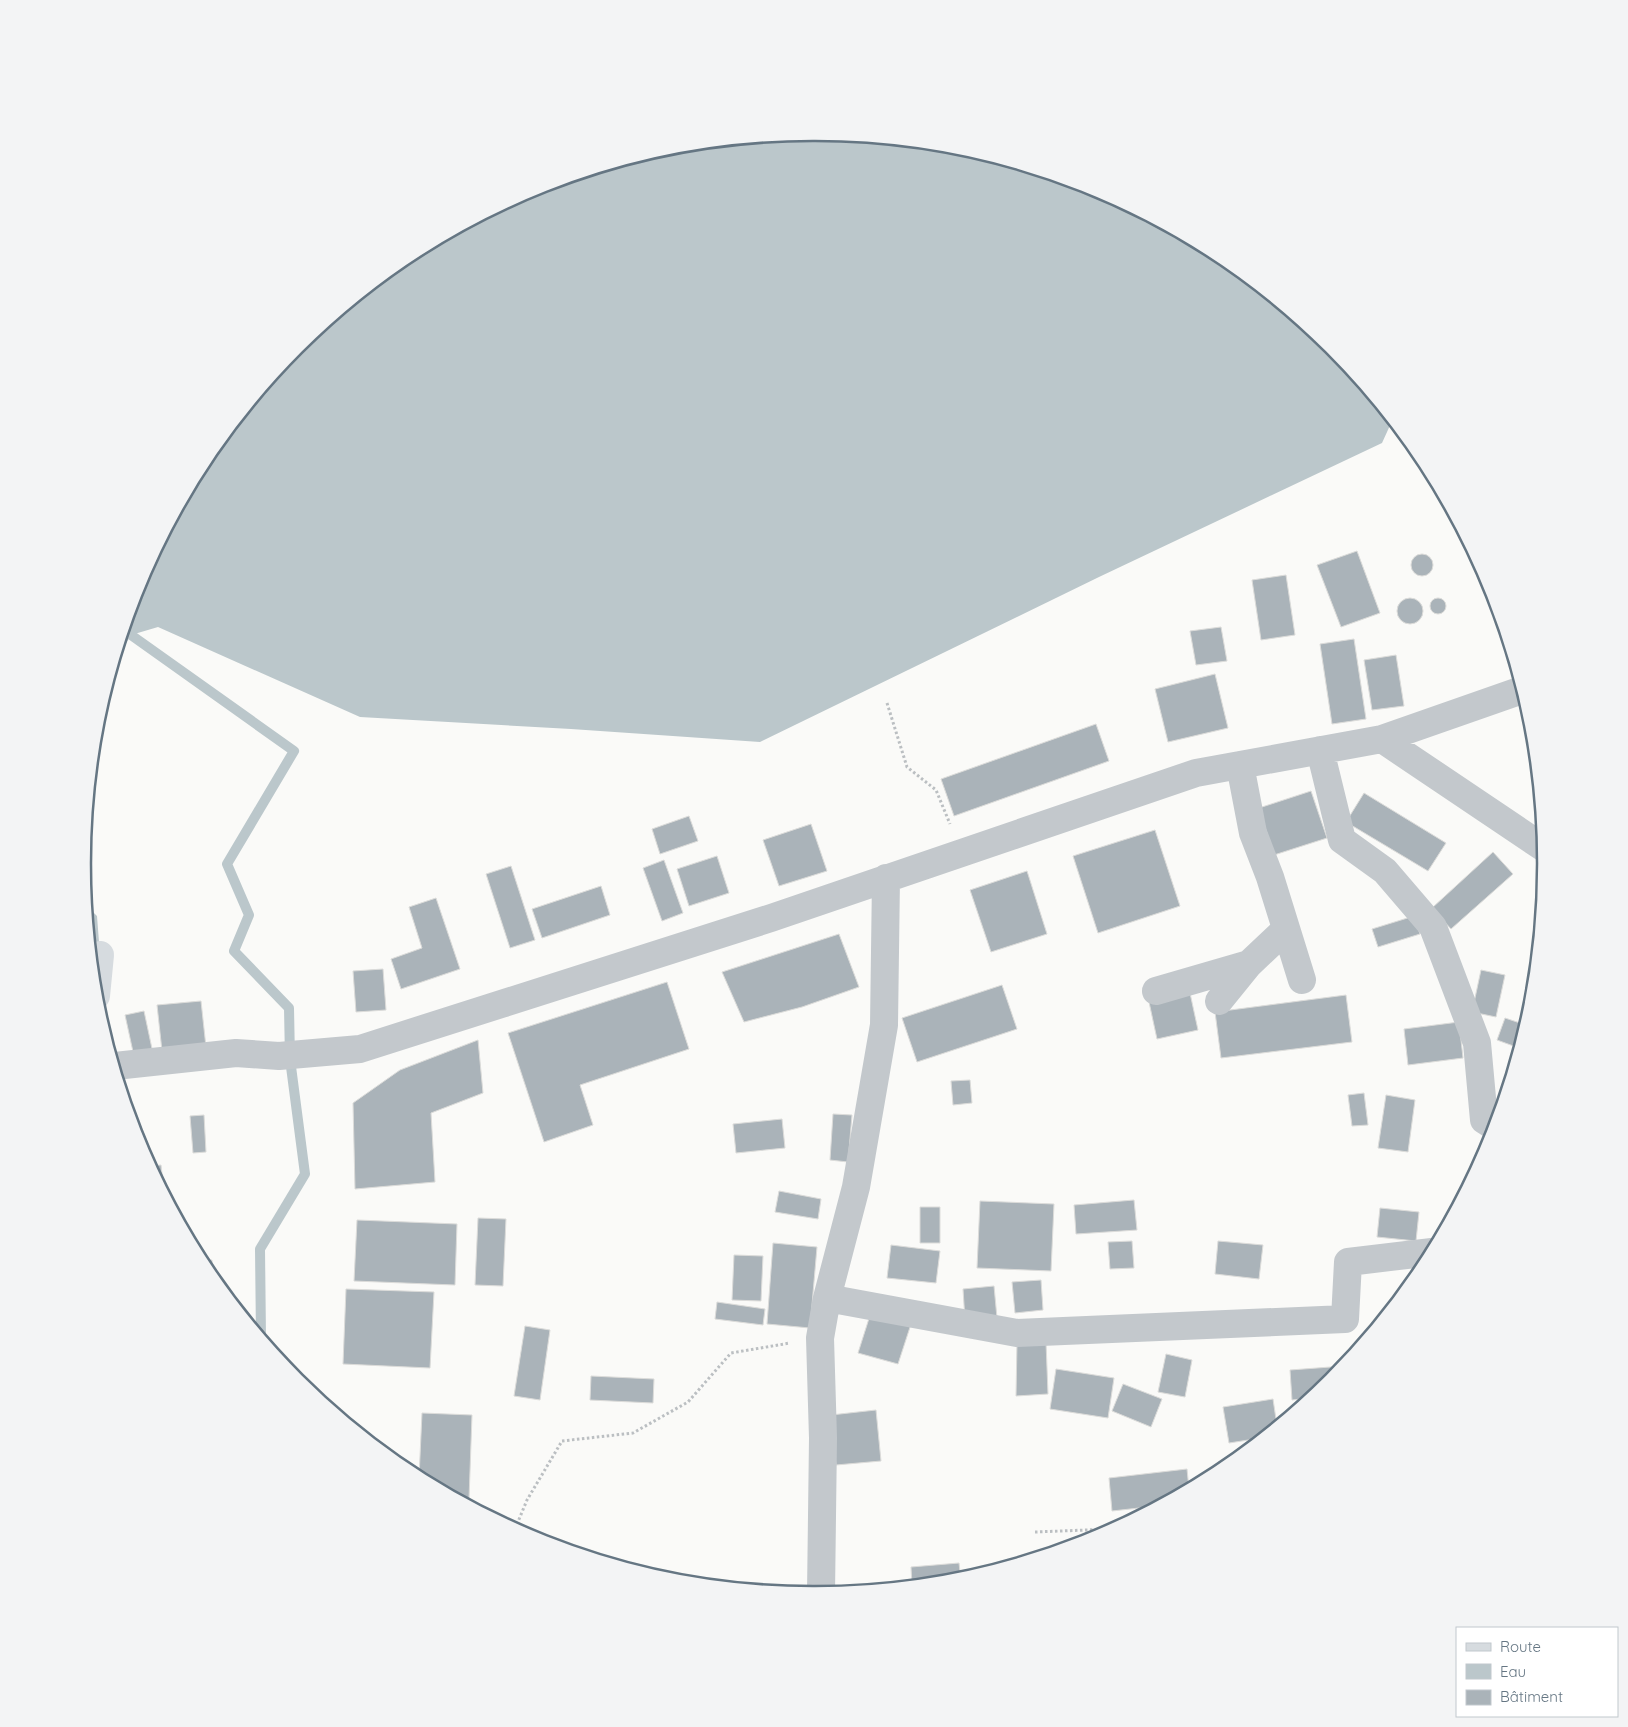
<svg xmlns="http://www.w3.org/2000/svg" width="1628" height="1727" font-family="Quicksand,sans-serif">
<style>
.water{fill:#bbc7cb}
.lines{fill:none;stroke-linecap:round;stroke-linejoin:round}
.stream{stroke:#bbc7cb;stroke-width:10}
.building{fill:#aab3b9;stroke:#dcdcda}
.path{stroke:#bbbfc2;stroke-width:3;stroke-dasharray:2.5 2.5;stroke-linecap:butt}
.minor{stroke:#c3c8cc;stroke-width:28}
.primary{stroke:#d6dbdf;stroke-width:28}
.rim{fill:none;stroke:#657683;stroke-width:2.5}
</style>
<rect width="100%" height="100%" fill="#fafaf8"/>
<path class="water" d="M 814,132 L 957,146 L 1094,188 L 1221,255 L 1331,346 L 1392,421 L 1382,443 L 1099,577 L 760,742 L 571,729 L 360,717 L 158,627 L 131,635 L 114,663 L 138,583 L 206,457 L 297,346 L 408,255 L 534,188 L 672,146 Z
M 87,906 L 97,916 L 100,955 L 92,958 Z"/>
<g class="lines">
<path class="stream" d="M 125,628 L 131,635 L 294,751 L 227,864 L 249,915 L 234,951 L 289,1008 L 290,1059 L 305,1174 L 260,1249 L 261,1337"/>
</g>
<path class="building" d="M 1357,551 L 1380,613 L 1341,627 L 1317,565 Z
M1411 565a11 11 0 1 1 22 0a11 11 0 1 1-22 0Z
M 1286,575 L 1295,635 L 1261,640 L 1252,580 Z
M1430 606a8 8 0 1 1 16 0a8 8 0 1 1-16 0Z
M1397 611a13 13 0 1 1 26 0a13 13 0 1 1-26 0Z
M 1221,627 L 1227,661 L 1196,665 L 1190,631 Z
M 1354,639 L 1366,719 L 1332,724 L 1320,644 Z
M 1396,655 L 1404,706 L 1372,710 L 1364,660 Z
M 1215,674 L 1228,728 L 1168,742 L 1155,689 Z
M 1096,724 L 1109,761 L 954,816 L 941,779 Z
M 1311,791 L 1327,838 L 1274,855 L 1259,808 Z
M 1364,793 L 1446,843 L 1428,871 L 1346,822 Z
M 689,816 L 698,841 L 660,854 L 652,829 Z
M 811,824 L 827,871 L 779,886 L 763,840 Z
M 1155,830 L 1180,906 L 1098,933 L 1073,856 Z
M 1493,852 L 1513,874 L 1451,929 L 1432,908 Z
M 717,856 L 729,893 L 689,906 L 677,869 Z
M 664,860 L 683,913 L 662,921 L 643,868 Z
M 511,866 L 535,940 L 510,948 L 486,874 Z
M 1027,871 L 1047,934 L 991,952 L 970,890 Z
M 601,886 L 610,915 L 542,938 L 532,909 Z
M 436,898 L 460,969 L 401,989 L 391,959 L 422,948 L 409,907 Z
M 1414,916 L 1420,934 L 1378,947 L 1372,929 Z
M 839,934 L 859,987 L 802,1007 L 744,1022 L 722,972 Z
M 383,969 L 386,1010 L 356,1012 L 353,971 Z
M 1481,970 L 1505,975 L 1496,1017 L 1472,1012 Z
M 667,982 L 689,1049 L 580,1085 L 593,1125 L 544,1142 L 508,1033 Z
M 1002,985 L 1017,1029 L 917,1062 L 902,1018 Z
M 1190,993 L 1198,1030 L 1157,1039 L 1149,1002 Z
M 1346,995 L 1352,1042 L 1221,1058 L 1215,1012 Z
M 201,1001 L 206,1047 L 162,1051 L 157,1005 Z
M 144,1011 L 154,1058 L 135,1061 L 125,1015 Z
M 1505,1018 L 1526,1025 L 1519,1048 L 1497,1040 Z
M 1459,1022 L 1463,1058 L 1408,1065 L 1404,1029 Z
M 478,1040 L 483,1093 L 431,1113 L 435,1182 L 355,1189 L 353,1103 L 400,1070 Z
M 970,1080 L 972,1103 L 953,1105 L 951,1081 Z
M 1364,1093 L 1368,1125 L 1352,1126 L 1348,1095 Z
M 1386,1095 L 1415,1100 L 1408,1152 L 1378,1148 Z
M 833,1114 L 852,1115 L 848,1162 L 830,1160 Z
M 204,1115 L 206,1152 L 193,1153 L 190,1116 Z
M 782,1119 L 785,1148 L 736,1153 L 733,1124 Z
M 161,1165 L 164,1191 L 150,1166 Z
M 779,1191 L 821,1199 L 818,1219 L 775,1212 Z
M 1134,1200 L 1137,1230 L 1076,1234 L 1074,1205 Z
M 980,1201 L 1054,1204 L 1051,1271 L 977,1268 Z
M 920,1207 L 940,1207 L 940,1243 L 920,1243 Z
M 1380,1208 L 1419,1212 L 1416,1241 L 1377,1237 Z
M 478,1218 L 506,1219 L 503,1286 L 475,1285 Z
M 357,1220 L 457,1224 L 455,1285 L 354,1281 Z
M 1132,1241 L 1134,1268 L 1110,1269 L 1108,1242 Z
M 1218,1241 L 1263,1245 L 1259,1279 L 1215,1274 Z
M 773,1243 L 817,1247 L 810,1328 L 767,1324 Z
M 891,1245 L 940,1251 L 936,1283 L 887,1278 Z
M 734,1255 L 763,1256 L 761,1301 L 732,1300 Z
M 201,1260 L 212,1260 L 213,1279 L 206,1270 Z
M 1041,1280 L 1043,1310 L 1015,1313 L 1012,1282 Z
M 994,1286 L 997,1318 L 965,1320 L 963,1289 Z
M 346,1289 L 434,1292 L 430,1368 L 343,1364 Z
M 717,1302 L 765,1309 L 763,1325 L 715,1319 Z
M 872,1309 L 912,1321 L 898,1364 L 858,1353 Z
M 525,1326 L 550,1330 L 540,1400 L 514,1396 Z
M 1017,1342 L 1046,1342 L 1048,1394 L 1016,1396 Z
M 1166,1354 L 1192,1360 L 1185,1397 L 1158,1392 Z
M 1344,1366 L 1331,1381 L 1310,1398 L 1292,1400 L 1290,1370 Z
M 1056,1369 L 1114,1378 L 1108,1418 L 1050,1409 Z
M 591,1376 L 654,1379 L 653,1403 L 590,1400 Z
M 1123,1384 L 1162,1399 L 1151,1427 L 1112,1411 Z
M 1273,1399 L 1277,1426 L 1261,1438 L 1229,1443 L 1223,1407 Z
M 876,1410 L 881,1461 L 836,1465 L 831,1415 Z
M 422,1413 L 472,1415 L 469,1499 L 458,1498 L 419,1478 Z
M 1187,1469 L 1189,1489 L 1157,1506 L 1112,1511 L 1109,1478 Z
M 959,1563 L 961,1580 L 912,1585 L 911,1567 Z"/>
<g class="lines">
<path class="path" d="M 887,703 L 907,767 L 936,790 L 950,824
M 515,1529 L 527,1500 L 562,1441 L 633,1433 L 688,1402 L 731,1353 L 790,1343
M 1035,1532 L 1112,1529"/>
<path class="minor" d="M 1382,739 L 1544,848
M 1320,750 L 1342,840 L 1385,871 L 1433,927 L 1477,1043 L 1484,1120 L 1495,1127
M 1240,765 L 1253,833 L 1270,877 L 1302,980
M 1156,991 L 1249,964
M 1219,1001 L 1249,964 L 1286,929
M 115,1066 L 236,1053 L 279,1056 L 360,1049 L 771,918 L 1196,773 L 1382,739 L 1522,690
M 827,1298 L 1017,1333 L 1345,1319 L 1348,1262 L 1432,1252
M 821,1594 L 823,1438 L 820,1338 L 827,1298 L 856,1187 L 884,1025 L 886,878"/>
<path class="primary" d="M 96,996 L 100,955"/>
</g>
<path d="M0 0H1628V1727H0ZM813 141H815A722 722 0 0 1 1537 863V864A722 722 0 0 1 815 1586H813A722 722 0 0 1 91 864V863A722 722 0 0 1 813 141Z" fill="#f3f4f5" fill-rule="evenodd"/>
<path class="rim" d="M813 141H815A722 722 0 0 1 1537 863V864A722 722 0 0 1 815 1586H813A722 722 0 0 1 91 864V863A722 722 0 0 1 813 141Z"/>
<rect x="1456" y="1627" width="162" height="90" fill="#ffffff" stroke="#c1c8cd"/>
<rect x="1466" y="1643" width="25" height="8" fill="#d6dbdf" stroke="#c1c8cd"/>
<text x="1500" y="1652" font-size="15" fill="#657683">Route</text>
<rect x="1466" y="1664" width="25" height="15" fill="#bbc7cb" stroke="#c1c8cd"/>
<text x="1500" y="1677" font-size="15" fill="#657683">Eau</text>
<rect x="1466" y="1690" width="25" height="15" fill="#aab3b9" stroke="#c1c8cd"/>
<text x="1500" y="1702" font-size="15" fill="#657683">Bâtiment</text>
</svg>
